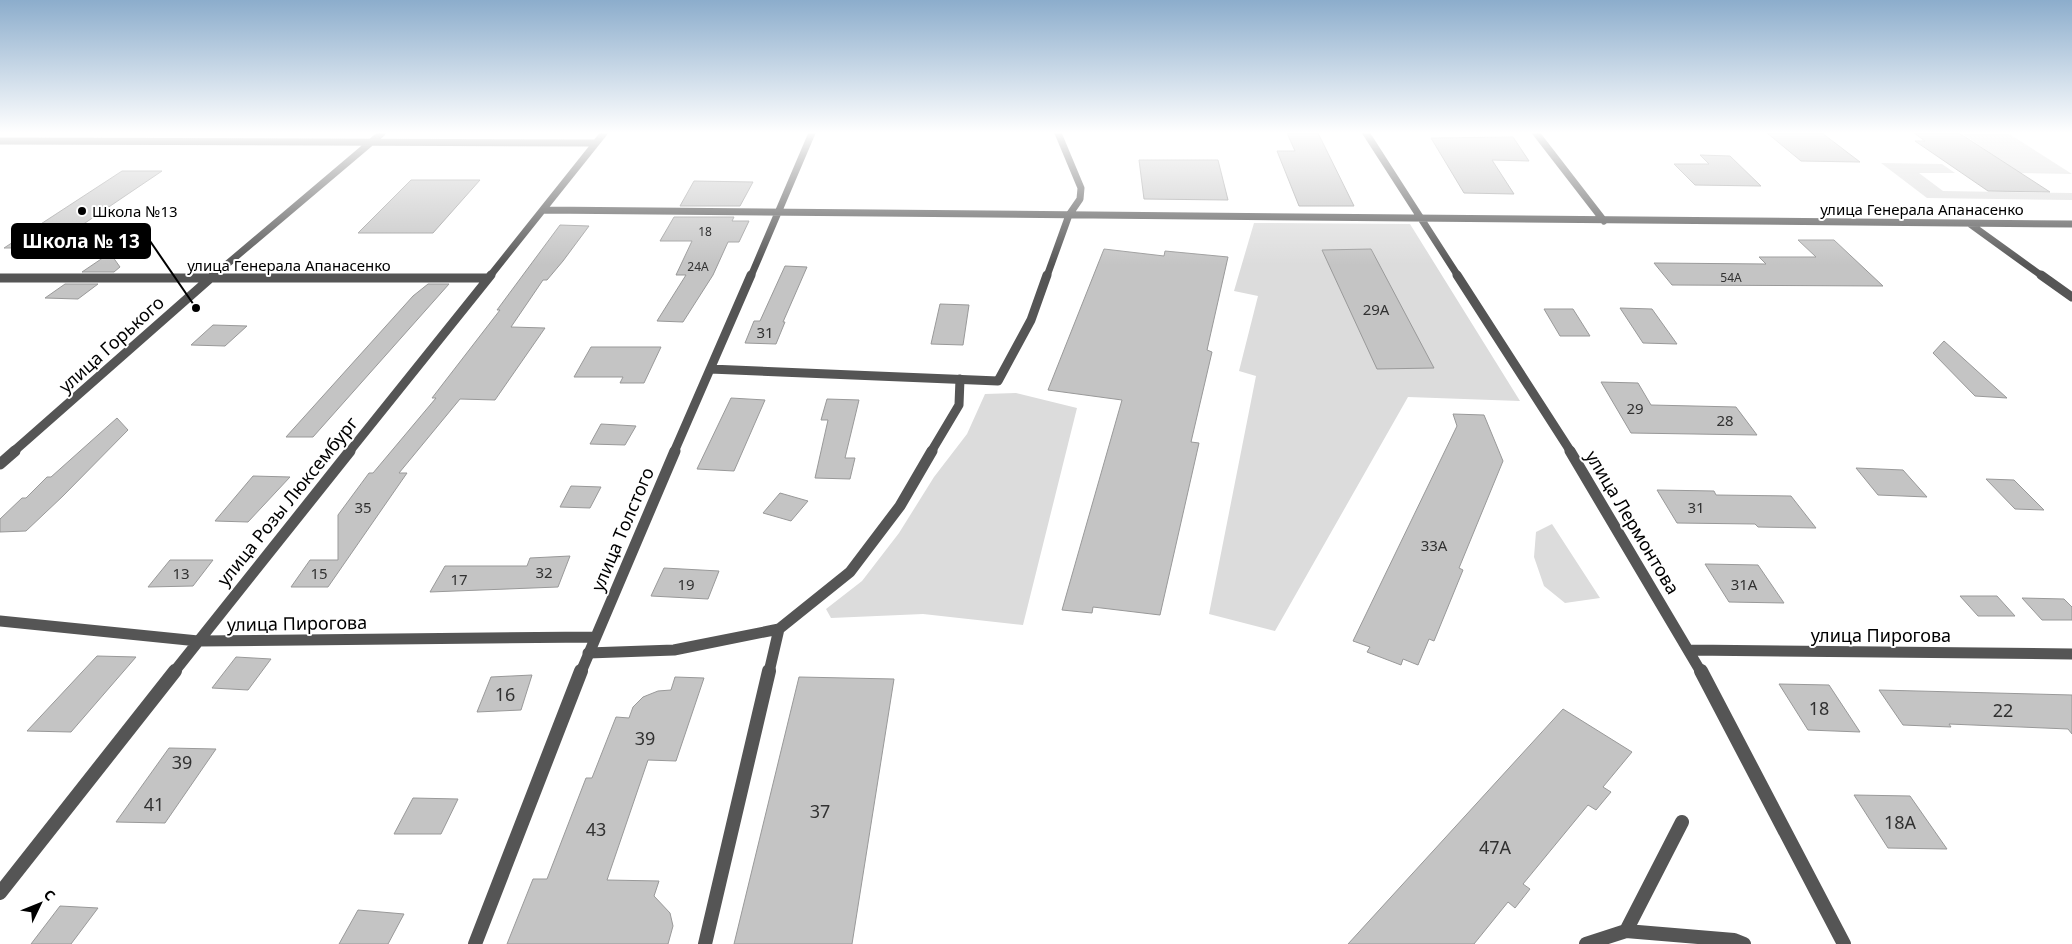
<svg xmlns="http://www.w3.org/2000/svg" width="2072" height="944" font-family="'Noto Sans',sans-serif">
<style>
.green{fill:#dcdcdc}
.building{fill:#c4c4c4;stroke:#999}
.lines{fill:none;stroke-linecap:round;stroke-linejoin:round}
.lane-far2{stroke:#555;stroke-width:9}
.lane-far1{stroke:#555;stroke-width:11}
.lane{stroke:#555;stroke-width:14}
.street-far3{stroke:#555;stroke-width:7}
.street-far2{stroke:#555;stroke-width:9}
.street-far1{stroke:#555;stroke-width:11}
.street{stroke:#555;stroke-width:14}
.poi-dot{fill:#000;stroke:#fff;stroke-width:2}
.labels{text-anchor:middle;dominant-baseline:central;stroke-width:4;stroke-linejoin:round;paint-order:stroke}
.far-number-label{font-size:12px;fill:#313131}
.far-street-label{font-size:15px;fill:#000;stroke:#fff}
.far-poi-label{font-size:15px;fill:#000;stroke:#fff;text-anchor:start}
.number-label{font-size:15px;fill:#313131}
.street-label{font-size:18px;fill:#000;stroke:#fff}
.near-number-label{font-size:18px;fill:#313131}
.leader{fill:none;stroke:#000;stroke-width:2}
.callout-dot{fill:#000;stroke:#fff;stroke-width:2}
.callout{fill:#000;stroke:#000;stroke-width:2}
.callout-label{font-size:19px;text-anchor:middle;font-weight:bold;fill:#fff}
</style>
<rect width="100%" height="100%" fill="#fff"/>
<path class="green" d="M 1962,133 L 2008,133 L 2072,174 L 2018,173 Z
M 1881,163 L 1942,164 L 1955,173 L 1919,173 L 1943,191 L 2072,193 L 2072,200 L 1927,198 Z
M 1254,223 L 1410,224 L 1520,401 L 1408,397 L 1275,631 L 1209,614 L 1256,376 L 1239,371 L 1258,296 L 1234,291 Z
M 1016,393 L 1077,408 L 1023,625 L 923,614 L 831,618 L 826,609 L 862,581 L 899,533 L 934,477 L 967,434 L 985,394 Z
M 1552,524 L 1600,598 L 1565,603 L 1544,586 L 1534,557 L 1536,532 Z"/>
<path class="building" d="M 1287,133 L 1318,133 L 1354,206 L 1299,206 L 1277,151 L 1295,151 Z
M 1767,133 L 1822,133 L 1860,162 L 1801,161 Z
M 1914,133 L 1959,133 L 2050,192 L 1988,191 L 1915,141 L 1925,141 Z
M 1513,137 L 1529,161 L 1492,160 L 1514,194 L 1464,193 L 1431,138 Z
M 1700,155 L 1730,156 L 1761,186 L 1695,185 L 1674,164 L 1709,164 Z
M 1139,160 L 1218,160 L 1228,200 L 1144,199 Z
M 122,171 L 162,171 L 48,248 L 4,248 Z
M 411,180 L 480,180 L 433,233 L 358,233 Z
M 694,181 L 753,182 L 740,206 L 680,206 Z
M 674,217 L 734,217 L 732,221 L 749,221 L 739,242 L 728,242 L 713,275 L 683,322 L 657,321 L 686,275 L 676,275 L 692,241 L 660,241 Z
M 560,225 L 589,226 L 563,261 L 547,280 L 543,280 L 511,327 L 545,328 L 495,400 L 460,399 L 399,473 L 407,473 L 328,587 L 291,587 L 310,560 L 338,560 L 338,515 L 369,473 L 373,473 L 436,398 L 432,398 L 500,310 L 497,310 Z
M 1798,240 L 1834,240 L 1883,286 L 1672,285 L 1654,263 L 1766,264 L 1759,257 L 1816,257 Z
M 1104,249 L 1164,256 L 1165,251 L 1228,257 L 1207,350 L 1212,352 L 1191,442 L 1199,443 L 1160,615 L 1093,607 L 1092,613 L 1062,610 L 1122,400 L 1048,390 Z
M 1371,249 L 1434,368 L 1377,369 L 1322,250 Z
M 110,253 L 120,267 L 114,272 L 82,272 Z
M 785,266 L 807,267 L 783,322 L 785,322 L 776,344 L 745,343 L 754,321 L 760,321 Z
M 65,284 L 98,284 L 78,299 L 45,298 Z
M 428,284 L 449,284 L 313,437 L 286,437 L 413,296 Z
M 940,304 L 969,305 L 963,345 L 931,344 Z
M 1620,308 L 1652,309 L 1677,344 L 1643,343 Z
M 1544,309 L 1573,309 L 1590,336 L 1560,336 Z
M 213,325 L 247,326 L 225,346 L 191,345 Z
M 1944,341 L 2007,398 L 1975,396 L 1933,353 Z
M 591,347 L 661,347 L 644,383 L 620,383 L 623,377 L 574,377 Z
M 1601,382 L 1638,383 L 1651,405 L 1736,407 L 1757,435 L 1631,433 Z
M 731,398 L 765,400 L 734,471 L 697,469 Z
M 827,399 L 859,400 L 845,458 L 855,458 L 850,479 L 815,478 L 828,420 L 821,420 Z
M 1453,414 L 1484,415 L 1503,461 L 1459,568 L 1463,570 L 1434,641 L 1429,639 L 1418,665 L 1403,659 L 1401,665 L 1367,652 L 1370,647 L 1353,641 L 1457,426 Z
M 117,418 L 128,430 L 63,496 L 26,531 L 0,532 L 0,519 L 22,498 L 26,498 L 47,477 L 51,477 Z
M 601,424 L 636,426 L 625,445 L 590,444 Z
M 1856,468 L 1903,470 L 1927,497 L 1878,495 Z
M 253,476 L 290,477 L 248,522 L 215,521 Z
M 1986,479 L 2014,480 L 2044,510 L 2015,509 Z
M 571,486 L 601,487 L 590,508 L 560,507 Z
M 1657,490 L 1714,491 L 1716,495 L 1791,496 L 1816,528 L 1758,527 L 1755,524 L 1677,523 Z
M 780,493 L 808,501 L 791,521 L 763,513 Z
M 570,556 L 558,587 L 430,592 L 445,566 L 527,566 L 530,558 Z
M 170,560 L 213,560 L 193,586 L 148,587 Z
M 1705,564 L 1758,565 L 1784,603 L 1729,602 Z
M 664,568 L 719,571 L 708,599 L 651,596 Z
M 1960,596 L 1997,596 L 2015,616 L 1978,616 Z
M 2022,598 L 2064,599 L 2072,607 L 2072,620 L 2042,620 Z
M 97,656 L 136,657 L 71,732 L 27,731 Z
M 236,657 L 271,659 L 248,690 L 212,688 Z
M 532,675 L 521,710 L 477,712 L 491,677 Z
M 675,677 L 704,678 L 676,761 L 648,760 L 607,880 L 659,881 L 654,896 L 670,913 L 673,926 L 668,944 L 507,944 L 533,879 L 547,879 L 586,778 L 592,778 L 616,717 L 629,718 L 633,707 L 643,697 L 658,691 L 671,690 Z
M 799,677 L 894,679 L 852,944 L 734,944 Z
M 1779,684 L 1829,685 L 1860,732 L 1808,730 Z
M 1879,690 L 2072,695 L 2072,734 L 2068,729 L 1949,724 L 1951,727 L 1903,725 Z
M 1563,709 L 1632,752 L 1603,787 L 1611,792 L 1596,810 L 1588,805 L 1523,884 L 1530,889 L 1515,908 L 1508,902 L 1474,944 L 1348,944 Z
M 169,748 L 216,749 L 165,823 L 116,822 Z
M 1854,795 L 1910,796 L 1947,849 L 1888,848 Z
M 413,798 L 458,799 L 441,834 L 394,834 Z
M 60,906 L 98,908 L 71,944 L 31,944 Z
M 358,910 L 404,914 L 388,944 L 339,944 Z"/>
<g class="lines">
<path class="lane-far2" d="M 931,452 L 959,405 L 960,379"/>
<path class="lane-far1" d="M 588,653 L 674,650 L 779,629 L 850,572 L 900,506 L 932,451
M 769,672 L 779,629"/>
<path class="lane" d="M 1626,931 L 1682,822
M 705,944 L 769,671
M 1586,944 L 1626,931 L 1734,940 L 1744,944"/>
<path class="street-far3" d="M 1366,133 L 1458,276
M 1536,133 L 1604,221
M 0,141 L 596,143
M 543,210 L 2072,224
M 1970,224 L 2042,276
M 213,276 L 382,133
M 490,276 L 604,133
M 751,276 L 812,133
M 1047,276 L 1069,215 L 1080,199 L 1081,188 L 1058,133"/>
<path class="street-far2" d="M 1457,275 L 1571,452
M 2041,275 L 2072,297
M 0,278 L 487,278
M 710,369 L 998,381 L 1031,320 L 1047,275
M 13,452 L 214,275
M 349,452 L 491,275
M 674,452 L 751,275"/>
<path class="street-far1" d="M 1570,451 L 1701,672
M 0,464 L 15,451
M 0,621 L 198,641 L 594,637
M 1690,650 L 2072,654
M 174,672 L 350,451
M 581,672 L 675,451"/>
<path class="street" d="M 1701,671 L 1844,944
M 0,893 L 175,671
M 475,944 L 581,671"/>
</g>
<linearGradient id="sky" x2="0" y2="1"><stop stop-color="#8cadcc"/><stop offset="0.5" stop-color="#fff"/><stop offset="1" stop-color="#fff" stop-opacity="0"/></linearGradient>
<rect width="2072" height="265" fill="url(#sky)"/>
<circle class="poi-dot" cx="82" cy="211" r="5"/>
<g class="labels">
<g class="far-number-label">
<text x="705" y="231">18</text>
<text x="698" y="266">24А</text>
<text x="1731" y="277">54А</text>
</g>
<g class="far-street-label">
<text x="1922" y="209">улица Генерала Апанасенко</text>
<text x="289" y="265">улица Генерала Апанасенко</text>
</g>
<g class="far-poi-label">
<text x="92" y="211">Школа №13</text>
</g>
<g class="number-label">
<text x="1376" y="309">29А</text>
<text x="765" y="332">31</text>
<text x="1635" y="408">29</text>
<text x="1725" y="420">28</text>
<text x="363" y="507">35</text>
<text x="1696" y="507">31</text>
<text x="1434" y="545">33А</text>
<text x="544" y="572">32</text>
<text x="181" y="573">13</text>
<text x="319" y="573">15</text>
<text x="459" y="579">17</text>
<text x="686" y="584">19</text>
<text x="1744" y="584">31А</text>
</g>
<g class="street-label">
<text transform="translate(111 344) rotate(-42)">улица Горького</text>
<text transform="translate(287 501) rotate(-51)">улица Розы Люксембург</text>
<text transform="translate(1633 522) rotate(59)">улица Лермонтова</text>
<text transform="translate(622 529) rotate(-67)">улица Толстого</text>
<text transform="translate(297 623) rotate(-1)">улица Пирогова</text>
<text x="1881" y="635">улица Пирогова</text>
</g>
<g class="near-number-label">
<text x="505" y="694">16</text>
<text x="1819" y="708">18</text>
<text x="2003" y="710">22</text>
<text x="645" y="738">39</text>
<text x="182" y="762">39</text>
<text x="154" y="804">41</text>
<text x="820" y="811">37</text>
<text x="1900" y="822">18А</text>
<text x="596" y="829">43</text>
<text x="1495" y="847">47А</text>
</g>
</g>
<path class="leader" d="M196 308L150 241"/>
<circle class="callout-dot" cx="196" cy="308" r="5"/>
<rect class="callout" x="12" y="224" width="138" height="34" rx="5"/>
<g class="callout-label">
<text x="81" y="248">Школа № 13</text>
</g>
<g transform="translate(40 904) rotate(47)" stroke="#ffffff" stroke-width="4" paint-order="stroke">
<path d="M0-4L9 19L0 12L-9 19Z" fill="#000000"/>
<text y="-8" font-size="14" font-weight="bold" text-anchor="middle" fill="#000000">С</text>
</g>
</svg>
